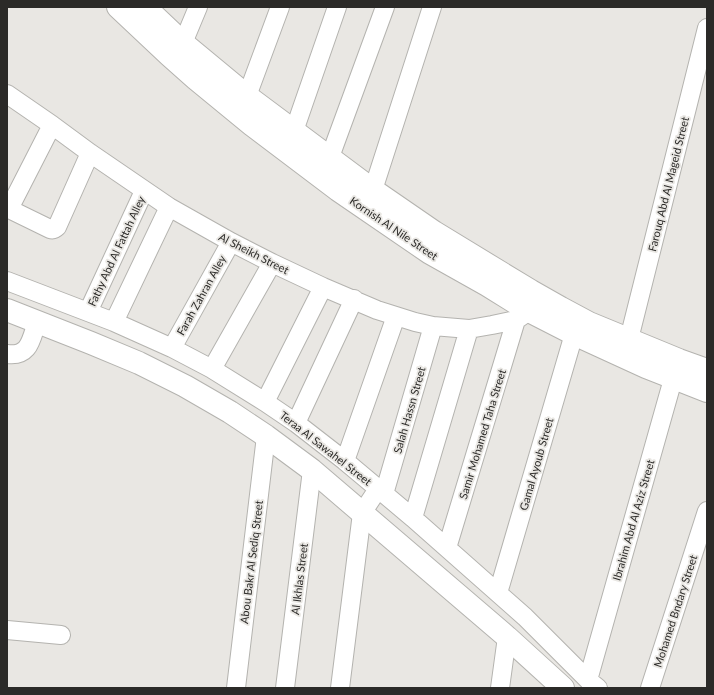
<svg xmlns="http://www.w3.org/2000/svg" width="714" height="695" font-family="Lato,sans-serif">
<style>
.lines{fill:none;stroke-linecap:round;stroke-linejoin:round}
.minor-casing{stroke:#b4b3af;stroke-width:20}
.major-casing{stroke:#b4b3af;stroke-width:24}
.minor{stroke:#fff;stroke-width:18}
.major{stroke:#fff;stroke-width:22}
.labels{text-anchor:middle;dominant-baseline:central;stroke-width:3.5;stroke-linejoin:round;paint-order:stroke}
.street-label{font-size:11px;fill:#2b2a28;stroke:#e9e7e3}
</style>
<rect width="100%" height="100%" fill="#e9e7e3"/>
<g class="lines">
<g class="minor-casing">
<path id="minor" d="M 183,43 L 198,7
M 7,94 L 52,125 L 90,153 L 169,207 L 231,242 L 272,263 L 323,287 L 377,310 L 415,322 L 433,326 L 469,329 L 492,325 L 516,320 L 529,311
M 247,96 L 280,7
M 294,131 L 337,7
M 330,157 L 385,7
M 373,190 L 432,7
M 7,208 L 50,229 C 53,230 54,230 57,227 L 90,153
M 9,209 L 52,125
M 7,281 L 114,322 L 172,348 L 212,369 L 265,402 L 296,423 L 345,461 L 413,518 L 525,617 L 588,680 L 598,688
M 88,312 L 144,191
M 114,322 L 169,207
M 629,339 L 707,28
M 172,348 L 231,242
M 7,354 C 30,357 31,339 37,322
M 212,369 L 272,263
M 265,402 L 323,287
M 296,423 L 354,299
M 345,461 L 396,316
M 384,494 L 433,326
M 413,518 L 469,329
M 447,548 L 516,320
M 498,593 L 574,334
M 7,630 L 61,635
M 588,680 L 677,365
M 236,688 L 266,436
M 285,688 L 312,470
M 340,688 L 362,513 L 378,489
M 500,688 L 507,637
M 650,688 L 707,511"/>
</g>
<g class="major-casing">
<path id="major" d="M 118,7 L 169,55 L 196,79 L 252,125 L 338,190 L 430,253 L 487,285 L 529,311 L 574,334 L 646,367 L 707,391
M 145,7 L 183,43 L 247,96 L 373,190 L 434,232 L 531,291 L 561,308 L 589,323 L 679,360 L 707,370
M 7,310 L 91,343 L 139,363 L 185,386 L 230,412 L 266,436 L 312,470 L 507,637 L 563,688"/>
</g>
<use href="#minor" class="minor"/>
<use href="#major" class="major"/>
</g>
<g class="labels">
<g class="street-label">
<text transform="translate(668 184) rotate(-76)">Farouq Abd Al Mageid Street</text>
<text transform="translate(394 228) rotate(34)">Kornish Al Nile Street</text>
<text transform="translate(116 251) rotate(-65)">Fathy Abd Al Fattah Alley</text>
<text transform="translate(254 253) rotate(27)">Al Sheikh Street</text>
<text transform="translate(201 295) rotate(-61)">Farah Zahran Alley</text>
<text transform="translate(409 410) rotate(-74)">Salah Hassn Street</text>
<text transform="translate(482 434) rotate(-73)">Samir Mohamed Taha Street</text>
<text transform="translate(326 448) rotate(38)">Teraa Al Sawahel Street</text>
<text transform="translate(536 464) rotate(-74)">Gamal Ayoub Street</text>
<text transform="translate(633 520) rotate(-74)">Ibrahim Abd Al Aziz Street</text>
<text transform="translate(251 562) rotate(-83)">Abou Bakr Al Sediq Street</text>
<text transform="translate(299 579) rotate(-83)">Al Ikhlas Street</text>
<text transform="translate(675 611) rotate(-72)">Mohamed Bndary Street</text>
</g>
</g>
<rect width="714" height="695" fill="none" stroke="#2b2a28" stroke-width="16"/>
</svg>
